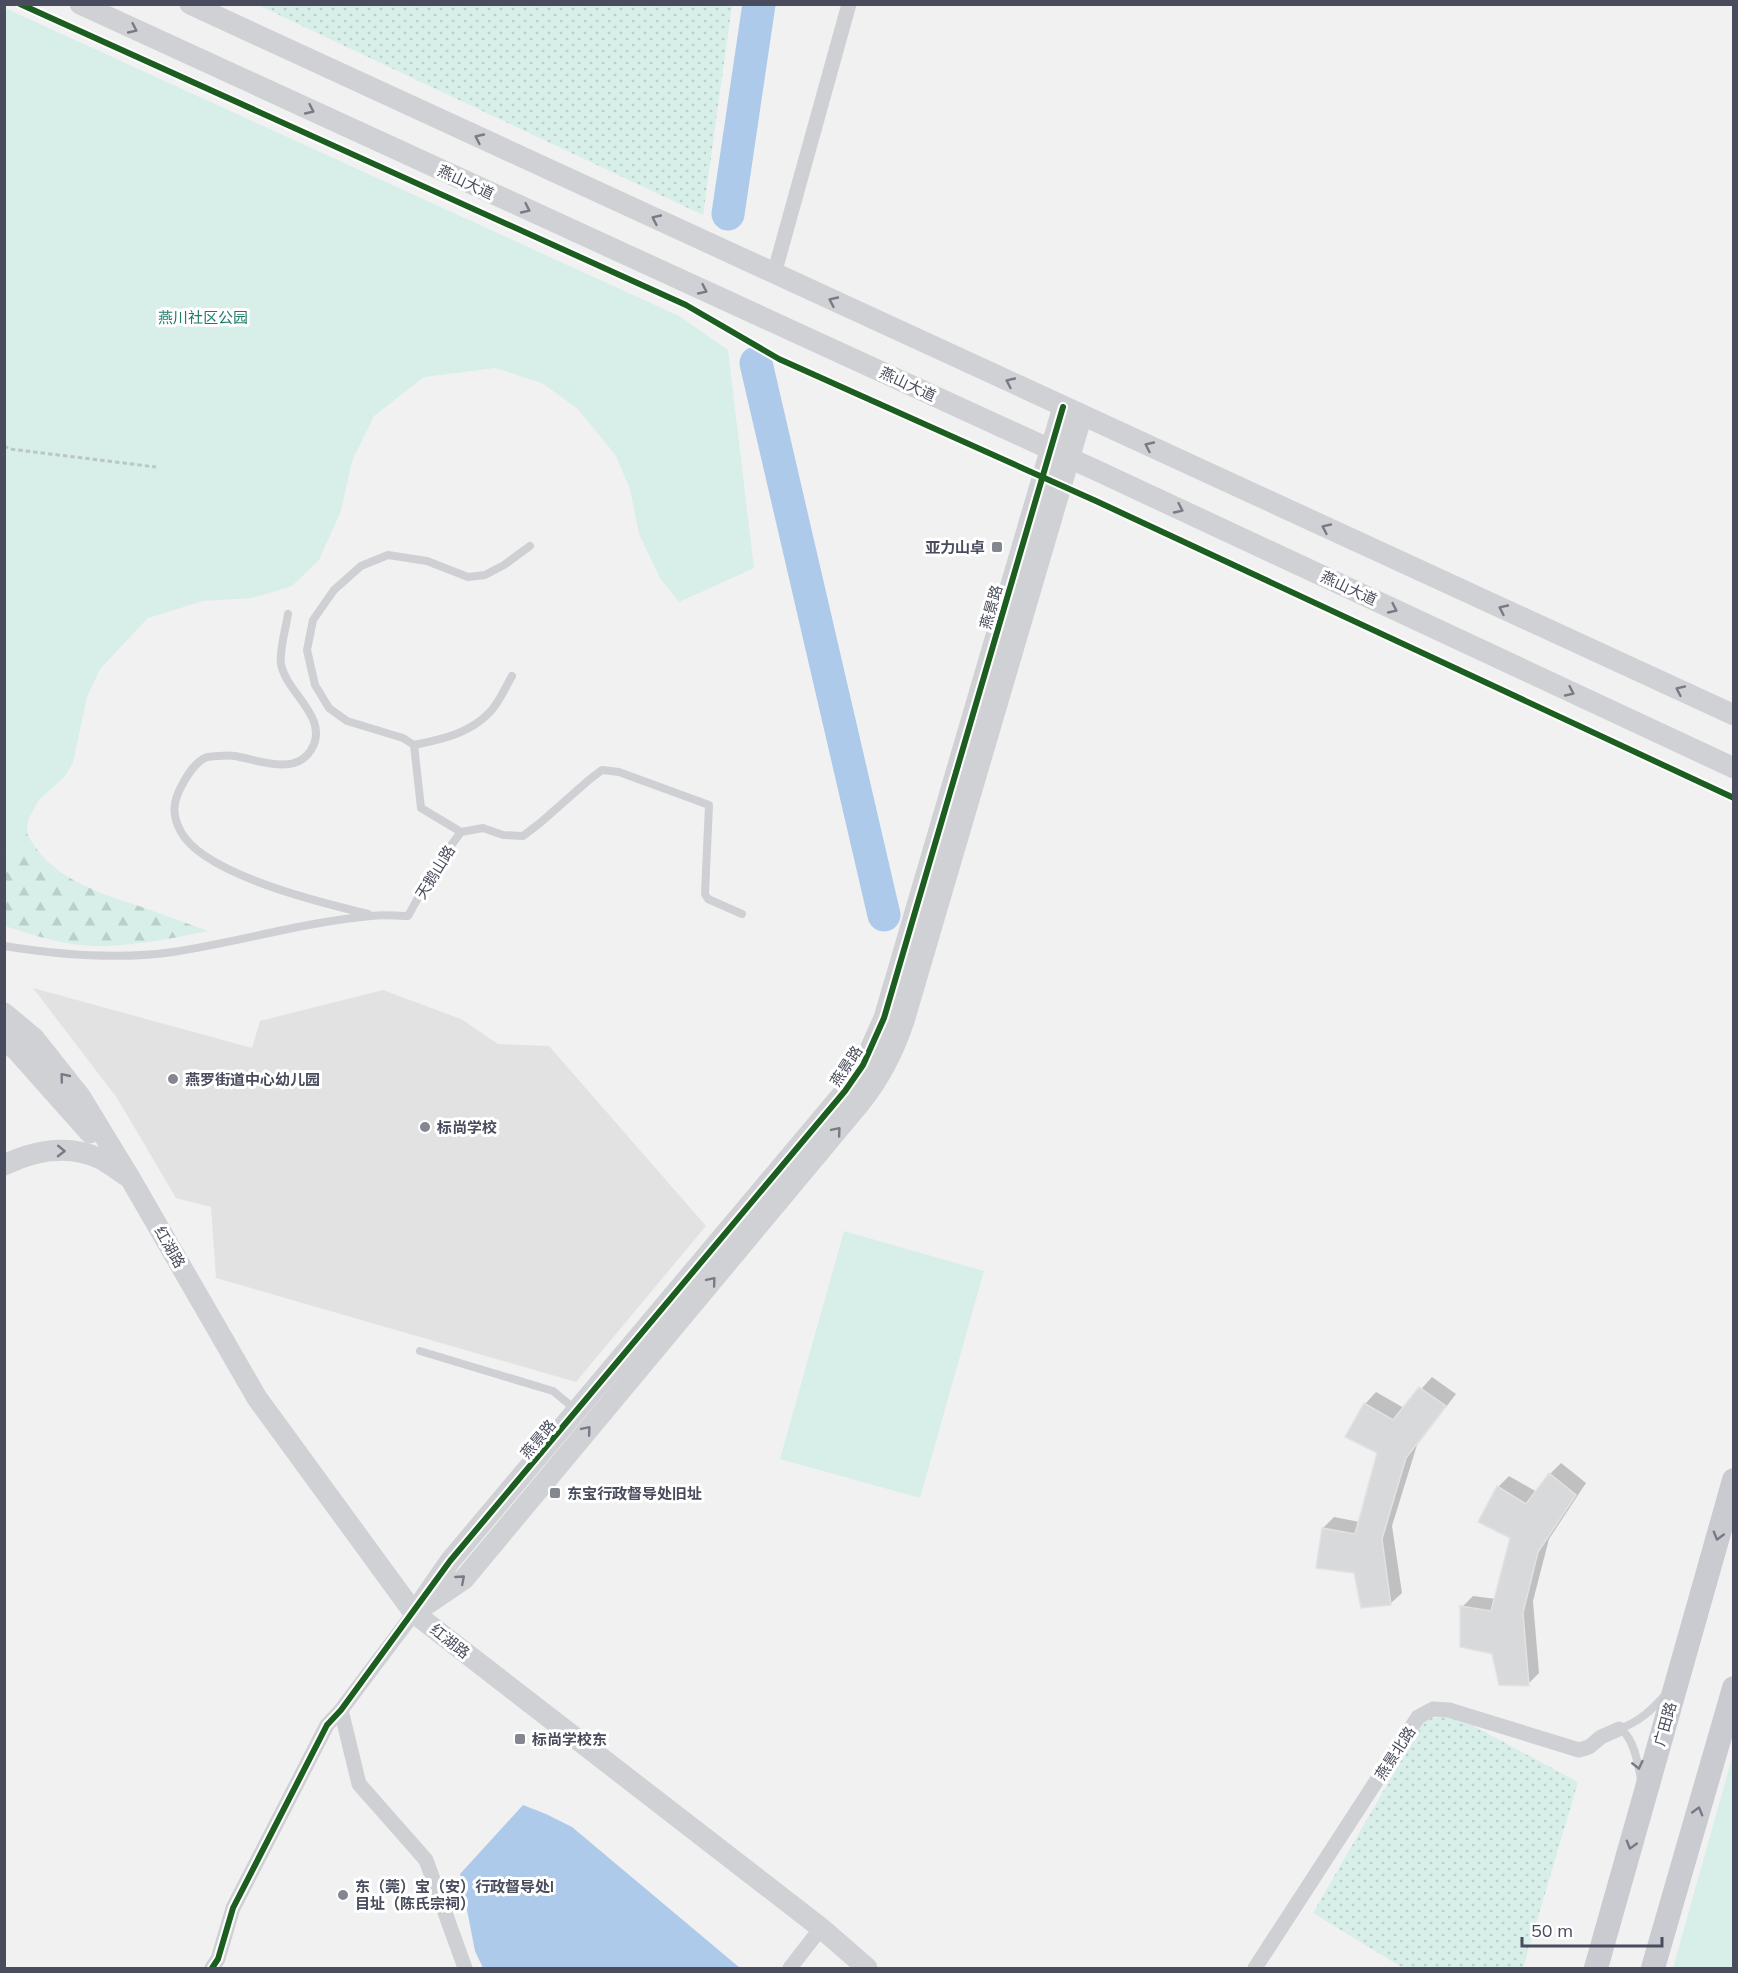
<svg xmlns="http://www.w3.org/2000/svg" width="1738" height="1973" font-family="Mulish,'Noto Sans SC',sans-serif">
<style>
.education{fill:#e3e2e2}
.grass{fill:url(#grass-dots)}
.forest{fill:url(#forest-firs)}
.park{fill:#d7efe8}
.water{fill:#adcaea}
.shadow{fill:#0003}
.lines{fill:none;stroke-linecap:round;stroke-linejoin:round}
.river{stroke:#adcaea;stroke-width:33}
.building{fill:#d8d9db;stroke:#e2e2e4;stroke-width:1.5}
.path{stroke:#bbc6c6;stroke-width:3;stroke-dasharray:4.5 3;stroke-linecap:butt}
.lane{stroke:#cfd0d4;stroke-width:8}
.street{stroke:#cfd0d4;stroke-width:15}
.secondary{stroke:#d0d1d4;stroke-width:21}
.primary{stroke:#cacbd0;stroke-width:24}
.cycleway-casing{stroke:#fff;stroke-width:10}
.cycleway{stroke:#1b5e20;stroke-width:6}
.oneway{stroke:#787b86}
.oneway2{stroke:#767885}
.oneway3{stroke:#787a86}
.poi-dot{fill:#848690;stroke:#fff;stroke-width:2}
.labels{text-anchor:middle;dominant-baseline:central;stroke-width:6;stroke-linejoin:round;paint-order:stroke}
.street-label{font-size:15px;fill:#494c5c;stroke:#fff}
.park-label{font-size:15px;fill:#1d7a69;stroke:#fff}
.poi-label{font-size:15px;font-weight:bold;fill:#494c5c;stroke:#fff;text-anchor:start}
</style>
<defs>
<pattern id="grass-dots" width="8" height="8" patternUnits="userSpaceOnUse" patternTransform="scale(1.5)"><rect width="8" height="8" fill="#d7efe8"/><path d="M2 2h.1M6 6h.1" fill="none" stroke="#bacfc9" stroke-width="1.8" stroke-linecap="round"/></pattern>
<pattern id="forest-firs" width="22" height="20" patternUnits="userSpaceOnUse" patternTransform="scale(1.5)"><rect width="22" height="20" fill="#d7efe8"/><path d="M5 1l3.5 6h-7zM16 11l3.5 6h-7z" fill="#bacfc9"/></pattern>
</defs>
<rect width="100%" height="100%" fill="#f1f1f1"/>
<path class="education" d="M 33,988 L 252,1048 L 260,1021 L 383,990 L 461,1019 L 498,1044 L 549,1046 L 706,1226 L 576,1382 L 216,1278 L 211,1207 L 176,1198 L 117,1098 Z"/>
<path class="grass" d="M 258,5 L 732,5 L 703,215 Z
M 1453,1715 L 1578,1782 L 1523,1968 L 1403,1968 L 1313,1913 L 1425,1719 Z"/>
<path class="forest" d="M 27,833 C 48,877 96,892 139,906 C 162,914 185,923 208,931 C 176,938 142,944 108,946 C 74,948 37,937 5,926 L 5,856 L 13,850 Z"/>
<path class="park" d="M 5,8 L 679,316 L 728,350 L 754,568 L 679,602 L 660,578 L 639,534 L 630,489 L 616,456 L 578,409 L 542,383 L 495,368 L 424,377 L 374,416 L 352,461 L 341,511 L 319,560 L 292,586 L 252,598 L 203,601 L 148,618 L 100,669 L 87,697 L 73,762 L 66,775 L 38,801 L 28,820 L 27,833 L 13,850 L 5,856 Z
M 844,1231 L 984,1271 L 920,1498 L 780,1459 Z
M 1733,1754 L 1733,1968 L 1673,1968 Z"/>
<path class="water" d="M 523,1805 L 546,1814 L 572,1827 L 740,1968 L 483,1968 L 475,1951 L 460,1874 Z"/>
<path class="shadow" d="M 1432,1377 L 1456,1394 L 1417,1445 L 1392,1526 L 1402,1593 L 1390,1604 L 1355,1572 L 1323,1528 L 1334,1517 L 1360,1522 L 1379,1452 L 1347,1436 L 1365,1404 L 1376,1392 L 1404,1408 Z
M 1561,1463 L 1586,1483 L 1549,1539 L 1533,1601 L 1539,1673 L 1528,1684 L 1494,1653 L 1462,1607 L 1473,1596 L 1496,1599 L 1512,1538 L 1498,1487 L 1509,1476 L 1537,1492 L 1550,1474 Z"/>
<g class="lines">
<path class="river" d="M 728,214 L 759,4
M 756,363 L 884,915"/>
</g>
<path class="building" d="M 1419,1387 L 1446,1406 L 1406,1458 L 1382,1539 L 1391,1605 L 1361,1608 L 1354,1573 L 1316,1568 L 1322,1528 L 1355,1534 L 1377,1453 L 1345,1437 L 1364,1403 L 1393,1420 Z
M 1549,1473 L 1576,1495 L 1538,1552 L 1523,1613 L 1529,1686 L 1499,1685 L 1492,1654 L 1460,1647 L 1460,1606 L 1491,1611 L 1510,1538 L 1478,1522 L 1497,1486 L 1526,1504 Z"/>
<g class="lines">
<path class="path" d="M 4,446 L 10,449 L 156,467"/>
<path class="lane" d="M 288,614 C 286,627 279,652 281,664 C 286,693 331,718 311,750 C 295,776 258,760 235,756 C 229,755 223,756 217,756 C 216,756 208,757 207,757 C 196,761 186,777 181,787 C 173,802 172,815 180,830 C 201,874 322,903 368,914
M 414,745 C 442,739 469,734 490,712 C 499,703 505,688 512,676
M 461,832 L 421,808 L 414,745 L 403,738 L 347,721 L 329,708 L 315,685 L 307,650 L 313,620 L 334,590 L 361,566 L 388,555 L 427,561 L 468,577 L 485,575 L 504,565 L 530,546
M 4,946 C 60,955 117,960 173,952 C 239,942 304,922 371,916 C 383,914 396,916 408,916 L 435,867 L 461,832 L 483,828 L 503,835 L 523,836 L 540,823 L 590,779 L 602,770 L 619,772 L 709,805 L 705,894 L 708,899 L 742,914
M 420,1351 L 553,1391 L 576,1410
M 1619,1729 C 1633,1734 1639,1767 1641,1781
M 1619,1729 C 1639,1722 1652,1710 1666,1694"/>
<path class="street" d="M 774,274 L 849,4
M 341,1710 L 359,1784 L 426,1860 L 465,1968
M 212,1968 L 218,1959 L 233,1908 L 327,1725 L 341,1710 L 414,1613
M 790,1968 L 821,1928
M 1255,1968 L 1418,1717 L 1433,1709 L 1449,1710 L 1579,1750 L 1589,1747 L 1601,1737 L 1619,1729"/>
<path class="secondary" d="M 80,4 L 1102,473 L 1734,768
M 190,4 L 1734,715
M 4,1013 L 34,1038 L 80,1096 L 130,1178 L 257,1398 L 414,1613 L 821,1928 L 867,1968
M 4,1039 L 18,1052 L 90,1133
M 4,1165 C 35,1150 69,1144 101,1159 C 109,1163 117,1170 125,1175
M 421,1603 L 450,1561 L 845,1091 L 863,1065 L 884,1018 L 1063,407
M 414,1613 L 464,1579 L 861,1102 C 881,1077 894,1051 904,1021 L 1082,415"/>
<path class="primary" d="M 1596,1968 L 1734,1480
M 1653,1968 L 1734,1688"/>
<g class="cycleway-casing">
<path id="cycleway" d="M 20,4 L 686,305 L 779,359 L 1096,501 L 1734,798
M 212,1968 L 218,1959 L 233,1908 L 327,1725 L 341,1710 L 450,1561 L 845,1091 L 863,1065 L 884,1018 L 1063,407"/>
</g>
<use href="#cycleway" class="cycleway"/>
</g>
<defs><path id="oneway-chevron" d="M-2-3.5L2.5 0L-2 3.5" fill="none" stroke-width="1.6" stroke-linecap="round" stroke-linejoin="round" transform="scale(1.5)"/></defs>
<g class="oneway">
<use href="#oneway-chevron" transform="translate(133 29) rotate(25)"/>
<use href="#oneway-chevron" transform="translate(310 110) rotate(25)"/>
<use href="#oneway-chevron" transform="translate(479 138) rotate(-155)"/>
<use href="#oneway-chevron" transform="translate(526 209) rotate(25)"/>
<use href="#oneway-chevron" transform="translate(656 219) rotate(-155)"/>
<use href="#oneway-chevron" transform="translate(703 290) rotate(25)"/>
<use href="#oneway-chevron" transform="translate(833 301) rotate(-155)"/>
<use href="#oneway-chevron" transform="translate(1010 382) rotate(-155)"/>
<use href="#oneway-chevron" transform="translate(1149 446) rotate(-155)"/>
<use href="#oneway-chevron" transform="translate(1179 509) rotate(25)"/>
<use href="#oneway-chevron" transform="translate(1326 528) rotate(-155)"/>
<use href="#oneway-chevron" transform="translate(1393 609) rotate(25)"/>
<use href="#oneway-chevron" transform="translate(1503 609) rotate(-155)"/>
<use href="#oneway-chevron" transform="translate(1680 690) rotate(-155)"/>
<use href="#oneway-chevron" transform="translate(1570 692) rotate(25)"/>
<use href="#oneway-chevron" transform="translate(64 1077) rotate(-129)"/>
<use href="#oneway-chevron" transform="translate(837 1131) rotate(-50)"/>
<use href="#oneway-chevron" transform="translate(61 1151) rotate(1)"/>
<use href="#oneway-chevron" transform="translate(712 1281) rotate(-50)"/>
<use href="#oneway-chevron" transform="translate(587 1430) rotate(-50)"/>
<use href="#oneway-chevron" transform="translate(461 1579) rotate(-41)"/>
</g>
<g class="oneway2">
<use href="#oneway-chevron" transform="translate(1718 1536) rotate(106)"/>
<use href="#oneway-chevron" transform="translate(1698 1811) rotate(-74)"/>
<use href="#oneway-chevron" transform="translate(1631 1845) rotate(106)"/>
</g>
<use class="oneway3" href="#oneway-chevron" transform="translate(1638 1765) rotate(77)"/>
<g class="poi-dot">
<rect x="991" y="541" width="12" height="12" rx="3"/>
<circle cx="173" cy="1079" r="6"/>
<circle cx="425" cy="1127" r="6"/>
<rect x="549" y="1487" width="12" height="12" rx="3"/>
<rect x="514" y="1733" width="12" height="12" rx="3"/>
<circle cx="343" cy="1895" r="6"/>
</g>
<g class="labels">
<g class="street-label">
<text transform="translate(466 182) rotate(25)">燕山大道</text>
<text transform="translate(908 384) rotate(25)">燕山大道</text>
<text transform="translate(1349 588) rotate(25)">燕山大道</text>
<text transform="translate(991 607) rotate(-74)">燕景路</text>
<text transform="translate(435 872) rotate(-58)">天鹅山路</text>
<text transform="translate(846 1066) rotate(-57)">燕景路</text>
<text transform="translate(170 1247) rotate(60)">红湖路</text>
<text transform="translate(538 1439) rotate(-50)">燕景路</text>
<text transform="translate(450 1641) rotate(38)">红湖路</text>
<text transform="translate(1665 1724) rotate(-74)">广田路</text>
<text transform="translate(1395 1753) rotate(-57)">燕景北路</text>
</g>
<g class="park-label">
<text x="203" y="317">燕川社区公园</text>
</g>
<g class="poi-label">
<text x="985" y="547" text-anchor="end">亚力山卓</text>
<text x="185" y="1079">燕罗街道中心幼儿园</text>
<text x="437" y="1127">标尚学校</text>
<text x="567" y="1493">东宝行政督导处旧址</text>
<text x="532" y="1739">标尚学校东</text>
<text x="355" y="1886">东（莞）宝（安）行政督导处l<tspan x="355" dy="17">目址（陈氏宗祠）</tspan></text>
</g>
</g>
<rect width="1738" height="1973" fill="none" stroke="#494c5c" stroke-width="12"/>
<path d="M1522 1937v9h140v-9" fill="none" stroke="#494c5c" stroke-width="3"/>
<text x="1531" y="1937" font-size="18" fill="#494c5c" stroke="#ffffff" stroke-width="4.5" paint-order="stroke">50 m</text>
</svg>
